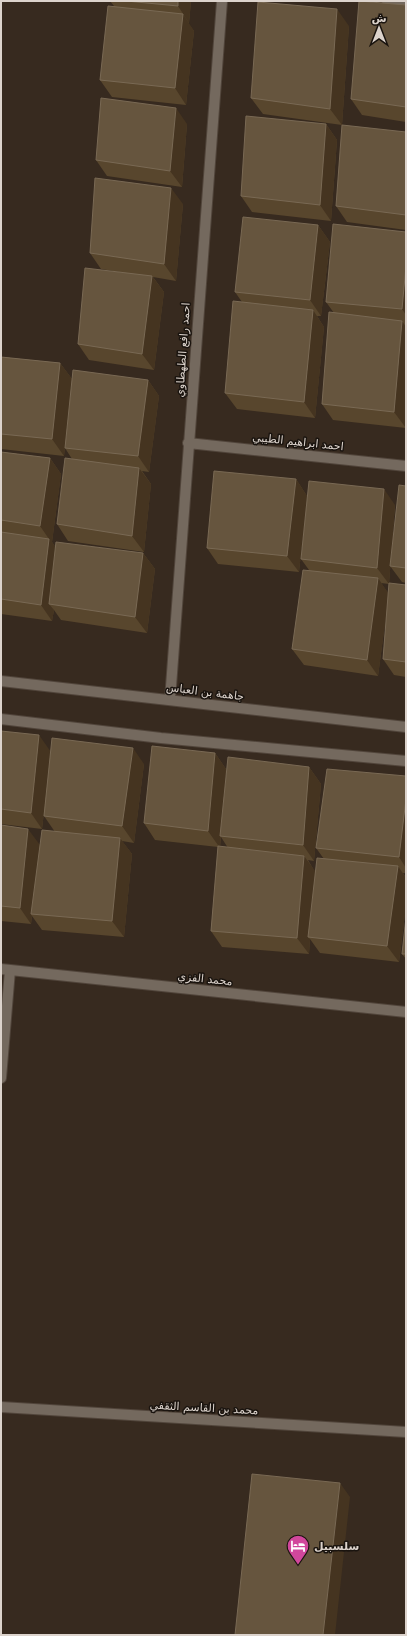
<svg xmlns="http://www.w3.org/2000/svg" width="407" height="1636" font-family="'DejaVu Sans','Noto Naskh Arabic',sans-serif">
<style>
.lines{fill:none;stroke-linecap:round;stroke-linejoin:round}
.minor-casing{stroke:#51453b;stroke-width:12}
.minor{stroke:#74695e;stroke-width:10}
.wall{fill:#58462d;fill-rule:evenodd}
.shaded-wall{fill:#453420}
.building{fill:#66553e;stroke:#796954}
.labels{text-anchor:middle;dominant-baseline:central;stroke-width:3;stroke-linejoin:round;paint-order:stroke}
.street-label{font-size:11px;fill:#dcd3cc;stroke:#1a140f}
.poi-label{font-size:11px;font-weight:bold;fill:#dcd3cc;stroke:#1a140f;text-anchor:start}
</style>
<rect width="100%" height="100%" fill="#372a1f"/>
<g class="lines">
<g class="minor-casing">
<path id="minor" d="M 387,1 L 406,3
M 188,443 L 406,466
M 1,681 L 406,727
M 170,700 L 222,1
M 1,719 L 161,738 L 406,761
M 1,969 L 406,1012
M 1,1078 L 10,970
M 1,1407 L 406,1432"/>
</g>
<use href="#minor" class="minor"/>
</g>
<path class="wall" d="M 110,1 L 191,1 L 189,23 L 188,23 L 194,31 L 186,105 L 112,97 L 100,80 L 114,6 Z
M 406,5 L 406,122 L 362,115 L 351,99 Z
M 349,26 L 342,125 L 263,114 L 251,98 Z
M 187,124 L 182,187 L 107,176 L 96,160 Z
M 326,124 L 337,140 L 331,221 L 252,212 L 241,196 Z
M 406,132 L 406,230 L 347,222 L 336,206 Z
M 183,204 L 176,281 L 153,277 L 164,292 L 154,370 L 89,360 L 78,344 L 125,273 L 101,269 L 90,253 Z
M 318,225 L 330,242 L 321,316 L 317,316 L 324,327 L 315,418 L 237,409 L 225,393 L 242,302 L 235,292 Z
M 406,232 L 406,325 L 405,325 L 406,327 L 406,428 L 333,420 L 322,404 L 334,313 L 326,302 Z
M 1,357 L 60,363 L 72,379 L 64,456 L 1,449 Z
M 148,380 L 159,396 L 149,472 L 142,471 L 151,484 L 144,552 L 68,541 L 57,524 L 72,459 L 65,448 Z
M 1,452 L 50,458 L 61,474 L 52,542 L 56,548 L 143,553 L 155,569 L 147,633 L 61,620 L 54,610 L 52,621 L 1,614 Z
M 296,479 L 307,496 L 299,572 L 218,564 L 207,548 Z
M 406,486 L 406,583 L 402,582 L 390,566 Z
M 395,505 L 389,584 L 381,583 L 388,593 L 406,585 L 406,677 L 394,675 L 383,659 L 387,608 L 378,676 L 304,665 L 292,649 L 309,570 L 301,559 Z
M 1,731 L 50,751 L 144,764 L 134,843 L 122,841 L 132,854 L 124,937 L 42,930 L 32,916 L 31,924 L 1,921 L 1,825 L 40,845 L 38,864 L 55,832 L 44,816 L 45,804 L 42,829 L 1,824 Z
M 215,753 L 226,769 L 222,820 L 309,767 L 321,784 L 314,861 L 308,860 L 315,872 L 324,859 L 316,848 L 406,776 L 406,873 L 403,873 L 406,878 L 406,906 L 399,962 L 320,953 L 310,939 L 309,954 L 222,947 L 211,931 L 218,847 L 155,840 L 144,823 ZM 221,837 L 228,848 L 220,847 Z
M 406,917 L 406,959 L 402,954 Z"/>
<path class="shaded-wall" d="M 178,1 L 191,1 L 189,23 L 178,6 Z
M 337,9 L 349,26 L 342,125 L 330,109 Z
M 183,14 L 194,31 L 186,105 L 175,88 Z
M 176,108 L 187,124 L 182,187 L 170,171 Z
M 326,124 L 337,140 L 331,221 L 320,205 Z
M 171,188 L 183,204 L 176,281 L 164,264 Z
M 318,225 L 330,242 L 321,316 L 310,300 Z
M 406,266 L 406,315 L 402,309 Z
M 152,276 L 164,292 L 154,370 L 142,354 Z
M 313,310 L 324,327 L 315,418 L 304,402 Z
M 402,321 L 406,327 L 406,428 L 394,412 Z
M 60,363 L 72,379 L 64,456 L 52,439 Z
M 148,380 L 159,396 L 149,472 L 138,456 Z
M 50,458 L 61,474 L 52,542 L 61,555 L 49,604 L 54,610 L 52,621 L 41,605 L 49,539 L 40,526 Z
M 139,468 L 151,484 L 144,552 L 132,536 Z
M 296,479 L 307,496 L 299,572 L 287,556 Z
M 384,489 L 395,505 L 389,584 L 377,568 Z
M 143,553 L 155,569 L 147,633 L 135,617 Z
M 378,578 L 389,594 L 378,676 L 367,660 Z
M 39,735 L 51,752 L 42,829 L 31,813 Z
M 133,748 L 144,764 L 134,843 L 122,826 Z
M 215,753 L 226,769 L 220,848 L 208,831 Z
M 309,767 L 321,784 L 314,861 L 303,845 Z
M 406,799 L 406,868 L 399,857 Z
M 28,829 L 40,845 L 32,914 L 31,914 L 32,916 L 31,924 L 20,908 Z
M 120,838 L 132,854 L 124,937 L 112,921 Z
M 304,856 L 316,872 L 308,937 L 310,939 L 309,954 L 297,938 Z
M 398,866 L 406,878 L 406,906 L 399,962 L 387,946 Z
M 340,1483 L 350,1497 L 335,1635 L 323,1635 Z"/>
<path class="building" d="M 126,1 L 178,1 L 178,6 Z
M 359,1 L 406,5 L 406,107 L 351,99 Z
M 258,2 L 337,9 L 330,109 L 251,98 Z
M 108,6 L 183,14 L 175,88 L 100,80 Z
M 101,98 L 176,108 L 170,171 L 96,160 Z
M 246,116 L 326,124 L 320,205 L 241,196 Z
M 342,125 L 406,132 L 406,215 L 336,206 Z
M 95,178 L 171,188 L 164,264 L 90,253 Z
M 243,217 L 318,225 L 310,300 L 235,292 Z
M 333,224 L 406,232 L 406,266 L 402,309 L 326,302 Z
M 85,268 L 152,276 L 142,354 L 78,344 Z
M 233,301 L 313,310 L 304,402 L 225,393 Z
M 329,312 L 402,321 L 394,412 L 322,404 Z
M 1,357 L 60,363 L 52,439 L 1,434 Z
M 73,370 L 148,380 L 138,456 L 65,448 Z
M 1,452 L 50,458 L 40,526 L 1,520 Z
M 65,458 L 139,468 L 132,536 L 57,524 Z
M 214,471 L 296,479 L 287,556 L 207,548 Z
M 309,481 L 384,489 L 377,568 L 301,559 Z
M 399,485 L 406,486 L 406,568 L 390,566 Z
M 1,532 L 49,539 L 41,605 L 1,599 Z
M 56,542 L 143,553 L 135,617 L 49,604 Z
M 303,570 L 378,578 L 367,660 L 292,649 Z
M 389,583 L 406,585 L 406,662 L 383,659 Z
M 1,731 L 39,735 L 31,813 L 1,809 Z
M 52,738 L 133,748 L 122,826 L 44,816 Z
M 152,746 L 215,753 L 208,831 L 144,823 Z
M 228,757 L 309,767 L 303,845 L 220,836 Z
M 327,769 L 406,776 L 406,799 L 399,857 L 316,848 Z
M 1,825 L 28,829 L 20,908 L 1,906 Z
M 42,830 L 120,838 L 112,921 L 31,914 Z
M 218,846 L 304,856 L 297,938 L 211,931 Z
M 317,858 L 398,866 L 387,946 L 308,937 Z
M 406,917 L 406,954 L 402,954 Z
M 252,1474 L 340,1483 L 323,1635 L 235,1635 Z"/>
<defs>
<g id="hotel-pin" transform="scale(1.15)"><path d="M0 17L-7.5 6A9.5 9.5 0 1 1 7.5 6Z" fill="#d1479c" stroke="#1a140f"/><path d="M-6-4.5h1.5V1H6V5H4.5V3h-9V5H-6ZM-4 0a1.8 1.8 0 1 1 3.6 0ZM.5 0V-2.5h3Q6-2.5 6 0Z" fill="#fff"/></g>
</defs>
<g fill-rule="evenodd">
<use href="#hotel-pin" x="298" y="1546"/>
</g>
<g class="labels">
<g class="street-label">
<text transform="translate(183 350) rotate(-86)">احمد رافع الطهطاوي</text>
<text transform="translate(298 442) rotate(6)">احمد ابراهيم الطيبي</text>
<text transform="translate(205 692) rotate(7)">جاهمة بن العباس</text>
<text transform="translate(205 979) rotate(6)">محمد الفزي</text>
<text transform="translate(204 1408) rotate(3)">محمد بن القاسم الثقفي</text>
</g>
<g class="poi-label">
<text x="314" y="1546">سلسبيل</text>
</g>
</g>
<rect width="407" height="1636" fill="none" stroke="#dcd3cc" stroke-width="4"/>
<g transform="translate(379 28)" stroke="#1a140f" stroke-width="3" paint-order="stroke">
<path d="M0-3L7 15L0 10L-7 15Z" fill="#dcd3cc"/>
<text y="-6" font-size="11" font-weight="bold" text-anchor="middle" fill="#dcd3cc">ش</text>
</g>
</svg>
